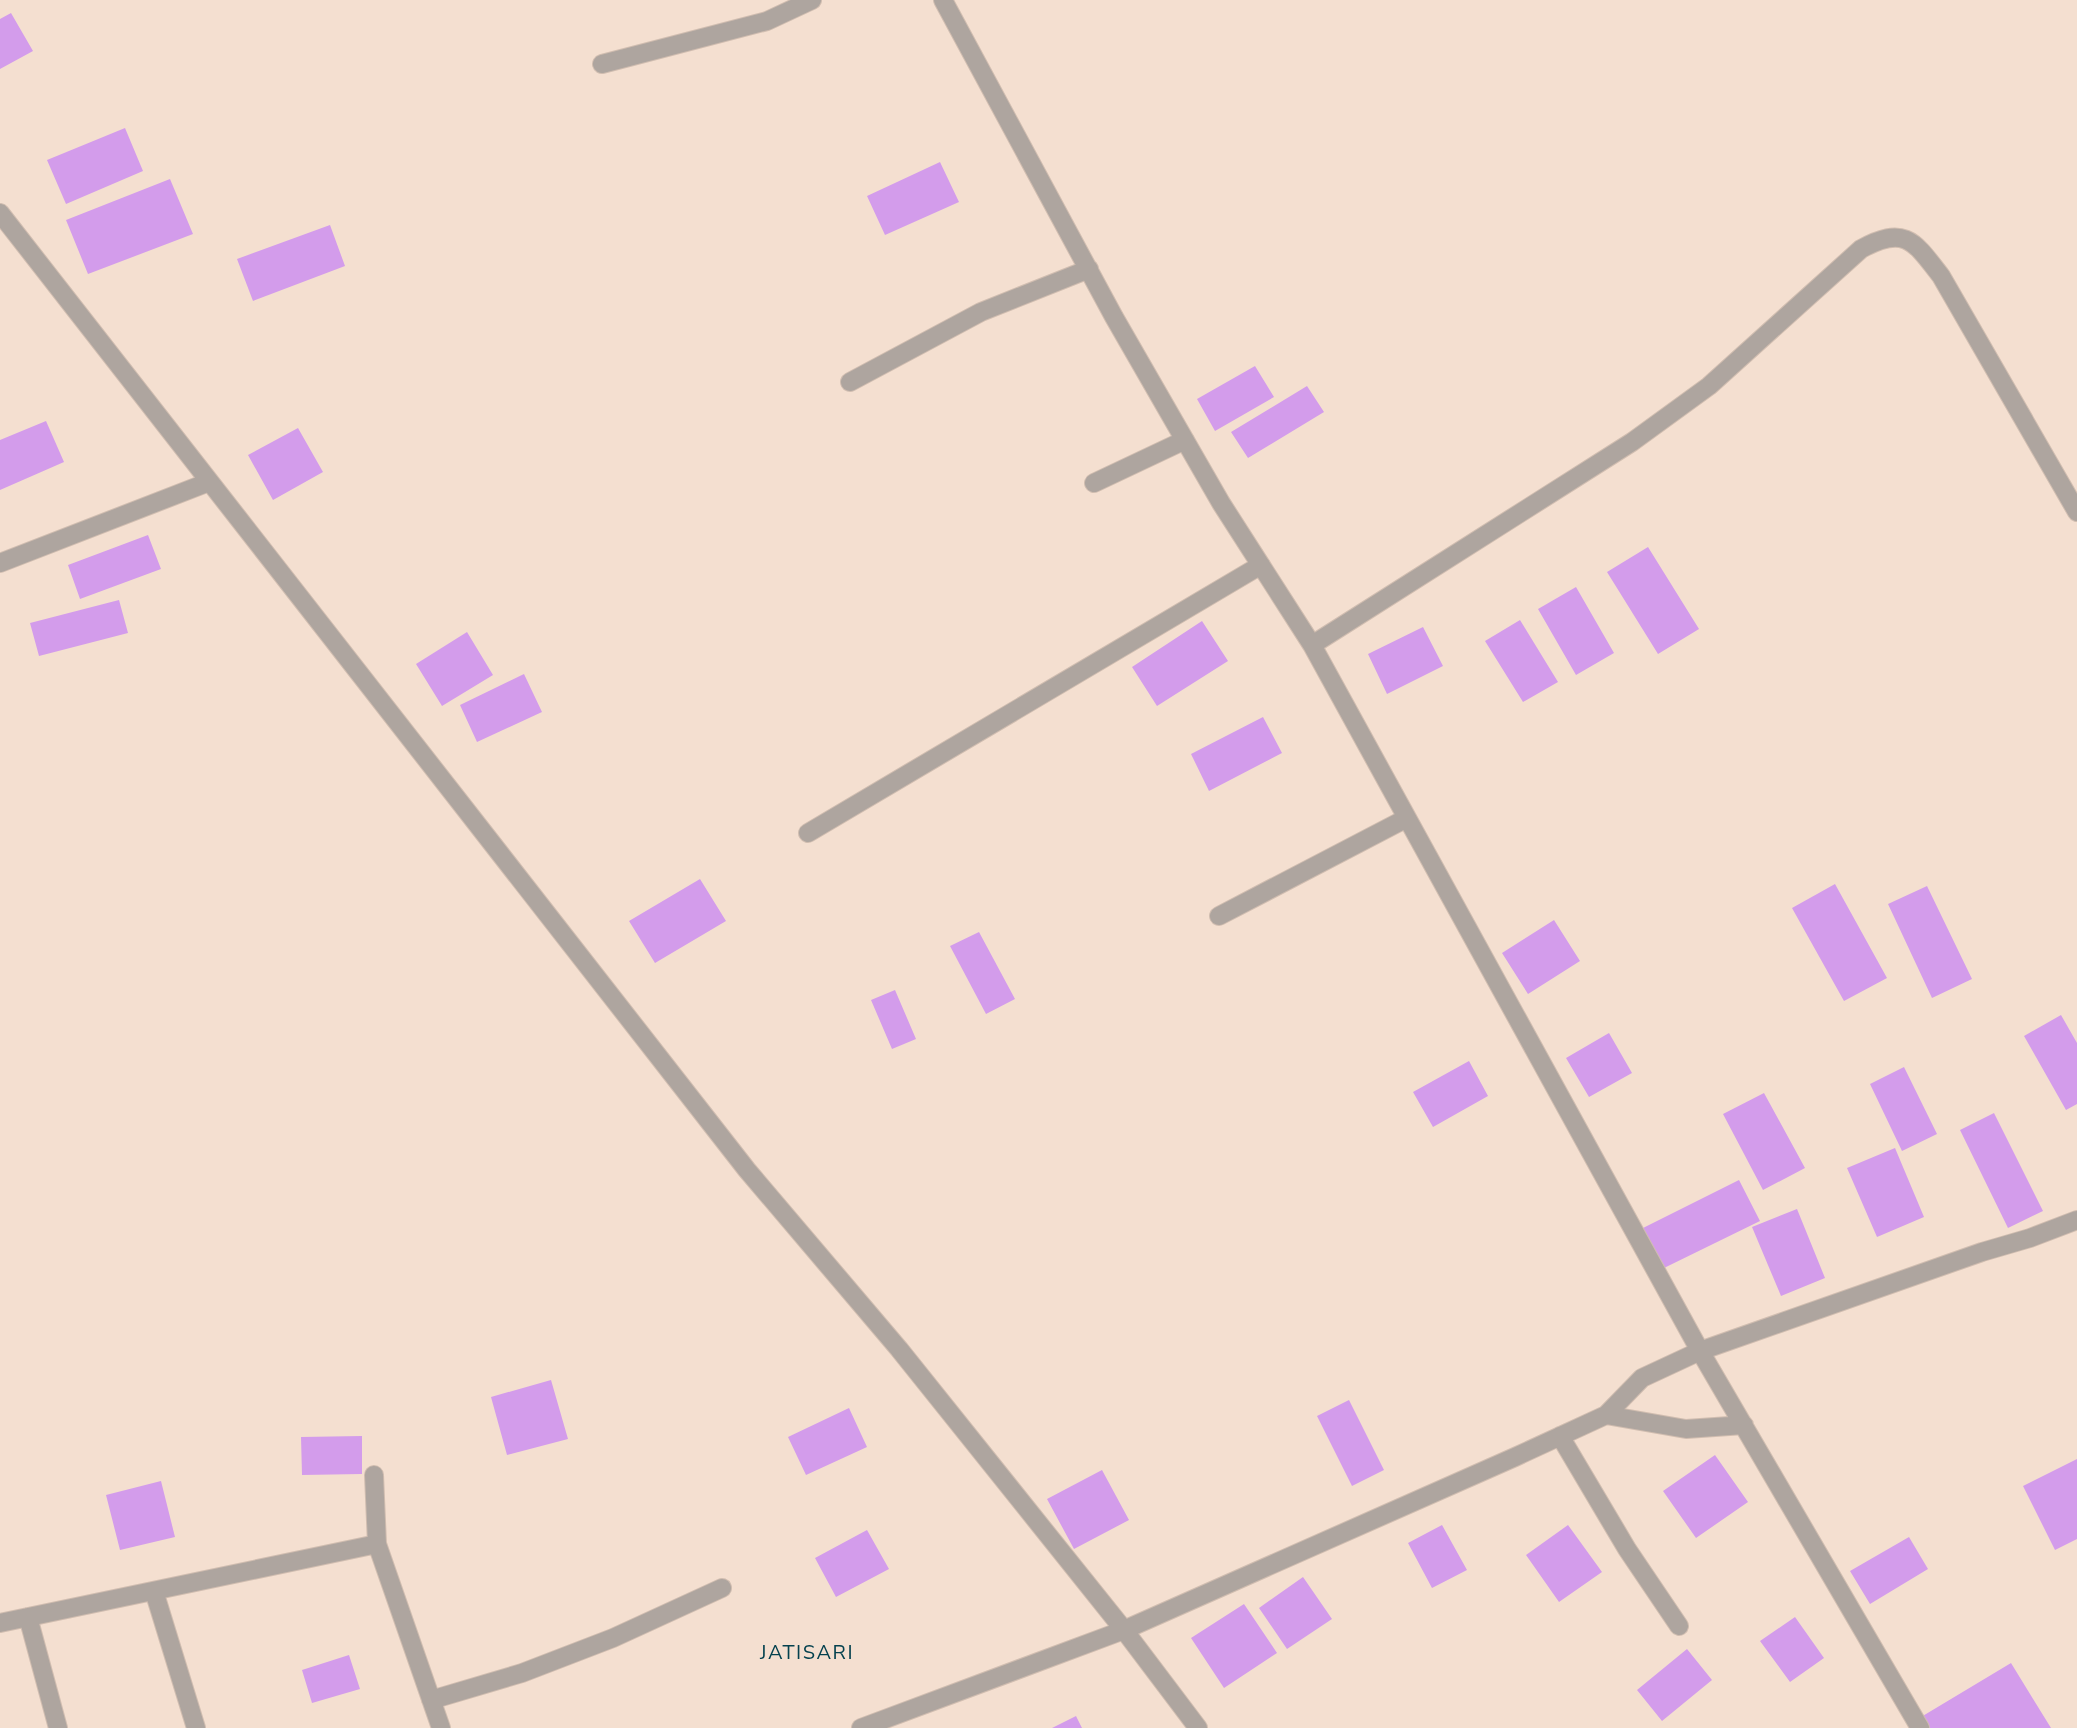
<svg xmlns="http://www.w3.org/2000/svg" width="2077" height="1728" font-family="'Nunito Sans',sans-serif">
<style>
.building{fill:#d39ceb}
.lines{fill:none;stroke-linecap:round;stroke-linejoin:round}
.street-casing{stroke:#d0bdb0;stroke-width:20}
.street{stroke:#aea59f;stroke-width:18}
.labels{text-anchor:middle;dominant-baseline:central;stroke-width:5;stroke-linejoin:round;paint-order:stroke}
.quarter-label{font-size:20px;letter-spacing:1.5px;fill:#04414e;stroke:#f4dfd0}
</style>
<rect width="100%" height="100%" fill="#f4dfd0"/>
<path class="building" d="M 11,13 L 33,51 L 0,69 L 0,19 Z
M 125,128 L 143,171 L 66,204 L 47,160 Z
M 940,162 L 959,202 L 885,235 L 867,196 Z
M 170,179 L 193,234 L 88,274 L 66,220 Z
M 330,225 L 345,266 L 253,301 L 237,259 Z
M 1255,366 L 1274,397 L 1215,431 L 1197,399 Z
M 1307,386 L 1324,412 L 1248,458 L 1231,432 Z
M 46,421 L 64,462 L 0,490 L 0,440 Z
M 298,428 L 323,472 L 273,500 L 248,455 Z
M 148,535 L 161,569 L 80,599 L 68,565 Z
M 1648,547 L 1699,629 L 1658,654 L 1607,572 Z
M 1576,587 L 1614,653 L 1576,675 L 1538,609 Z
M 119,600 L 128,633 L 39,656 L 30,623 Z
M 1520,620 L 1558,682 L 1523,702 L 1485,641 Z
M 1202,621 L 1228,661 L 1157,706 L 1132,667 Z
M 1423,627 L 1443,666 L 1387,694 L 1368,654 Z
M 467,632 L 493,675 L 442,706 L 416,664 Z
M 524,674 L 542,712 L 477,742 L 460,705 Z
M 1263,717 L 1282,753 L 1209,791 L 1191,754 Z
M 700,879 L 726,921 L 655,963 L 629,921 Z
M 1835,884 L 1887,978 L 1844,1001 L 1792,908 Z
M 1927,886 L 1972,979 L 1932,998 L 1888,904 Z
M 1554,920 L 1580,961 L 1528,994 L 1502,953 Z
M 979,932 L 1015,999 L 986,1014 L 950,946 Z
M 895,990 L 916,1039 L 892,1049 L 871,1000 Z
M 2061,1015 L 2077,1043 L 2077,1104 L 2066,1110 L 2024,1036 Z
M 1609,1033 L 1632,1073 L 1589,1097 L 1566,1058 Z
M 1469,1061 L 1488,1096 L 1433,1127 L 1413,1092 Z
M 1904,1067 L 1937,1134 L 1902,1151 L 1870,1084 Z
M 1764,1093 L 1805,1168 L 1763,1190 L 1723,1114 Z
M 1994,1113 L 2043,1211 L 2008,1228 L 1960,1130 Z
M 1895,1148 L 1924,1217 L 1877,1237 L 1847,1168 Z
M 1739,1180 L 1760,1221 L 1664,1268 L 1643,1228 Z
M 1797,1209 L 1825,1278 L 1781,1296 L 1752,1227 Z
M 551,1380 L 568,1439 L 507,1455 L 491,1397 Z
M 1349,1400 L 1384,1470 L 1352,1486 L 1317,1416 Z
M 849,1408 L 867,1447 L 806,1475 L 788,1437 Z
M 362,1436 L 362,1474 L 302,1475 L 301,1437 Z
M 1715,1455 L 1748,1502 L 1696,1538 L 1663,1491 Z
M 2077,1459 L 2077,1539 L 2055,1550 L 2023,1486 Z
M 1102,1470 L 1129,1520 L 1074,1549 L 1047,1499 Z
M 161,1481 L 175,1537 L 120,1550 L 106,1495 Z
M 1442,1525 L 1467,1570 L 1432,1588 L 1408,1543 Z
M 1568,1525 L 1602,1572 L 1559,1602 L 1526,1555 Z
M 867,1530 L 889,1569 L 836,1597 L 815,1558 Z
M 1909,1537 L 1928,1569 L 1870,1604 L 1850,1571 Z
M 1303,1577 L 1332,1619 L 1287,1649 L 1259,1608 Z
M 1244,1604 L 1277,1653 L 1224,1688 L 1191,1638 Z
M 1795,1617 L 1824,1658 L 1790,1682 L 1760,1641 Z
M 1687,1649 L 1712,1680 L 1662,1721 L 1637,1690 Z
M 349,1655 L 360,1689 L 312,1703 L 302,1670 Z
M 2011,1663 L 2051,1728 L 1928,1728 L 1921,1717 Z
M 1076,1716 L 1082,1728 L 1052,1728 Z"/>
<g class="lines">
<g class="street-casing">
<path id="street" d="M 943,0 L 1114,317 L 1221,503 L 1312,645 L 1700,1351 L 1920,1728
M 602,64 L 767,21 L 812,0
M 0,213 L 747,1170 L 899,1349 L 1124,1630 L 1198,1728
M 850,382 L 981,312 L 1089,269
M 1094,483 L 1185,440
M 0,563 L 209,482
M 1312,645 L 1632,442 L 1709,386 L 1861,249 C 1905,225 1914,241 1941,276 L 2077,512
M 808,833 L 1261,565
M 1219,916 L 1407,818
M 1606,1415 L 1686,1429 L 1744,1425
M 1560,1436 L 1627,1549 L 1679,1626
M 374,1475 L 377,1544 L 441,1728
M 154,1591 L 196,1728
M 28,1617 L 58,1728
M 0,1623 L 377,1544
M 431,1700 L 522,1673 L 613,1638 L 722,1588
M 861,1728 L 1124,1630 L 1515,1457 L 1606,1415 L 1642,1378 L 1700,1351 L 1982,1252 L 2030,1238 L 2077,1220"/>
</g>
<use href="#street" class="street"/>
</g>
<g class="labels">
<g class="quarter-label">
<text x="807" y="1652">JATISARI</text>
</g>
</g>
</svg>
